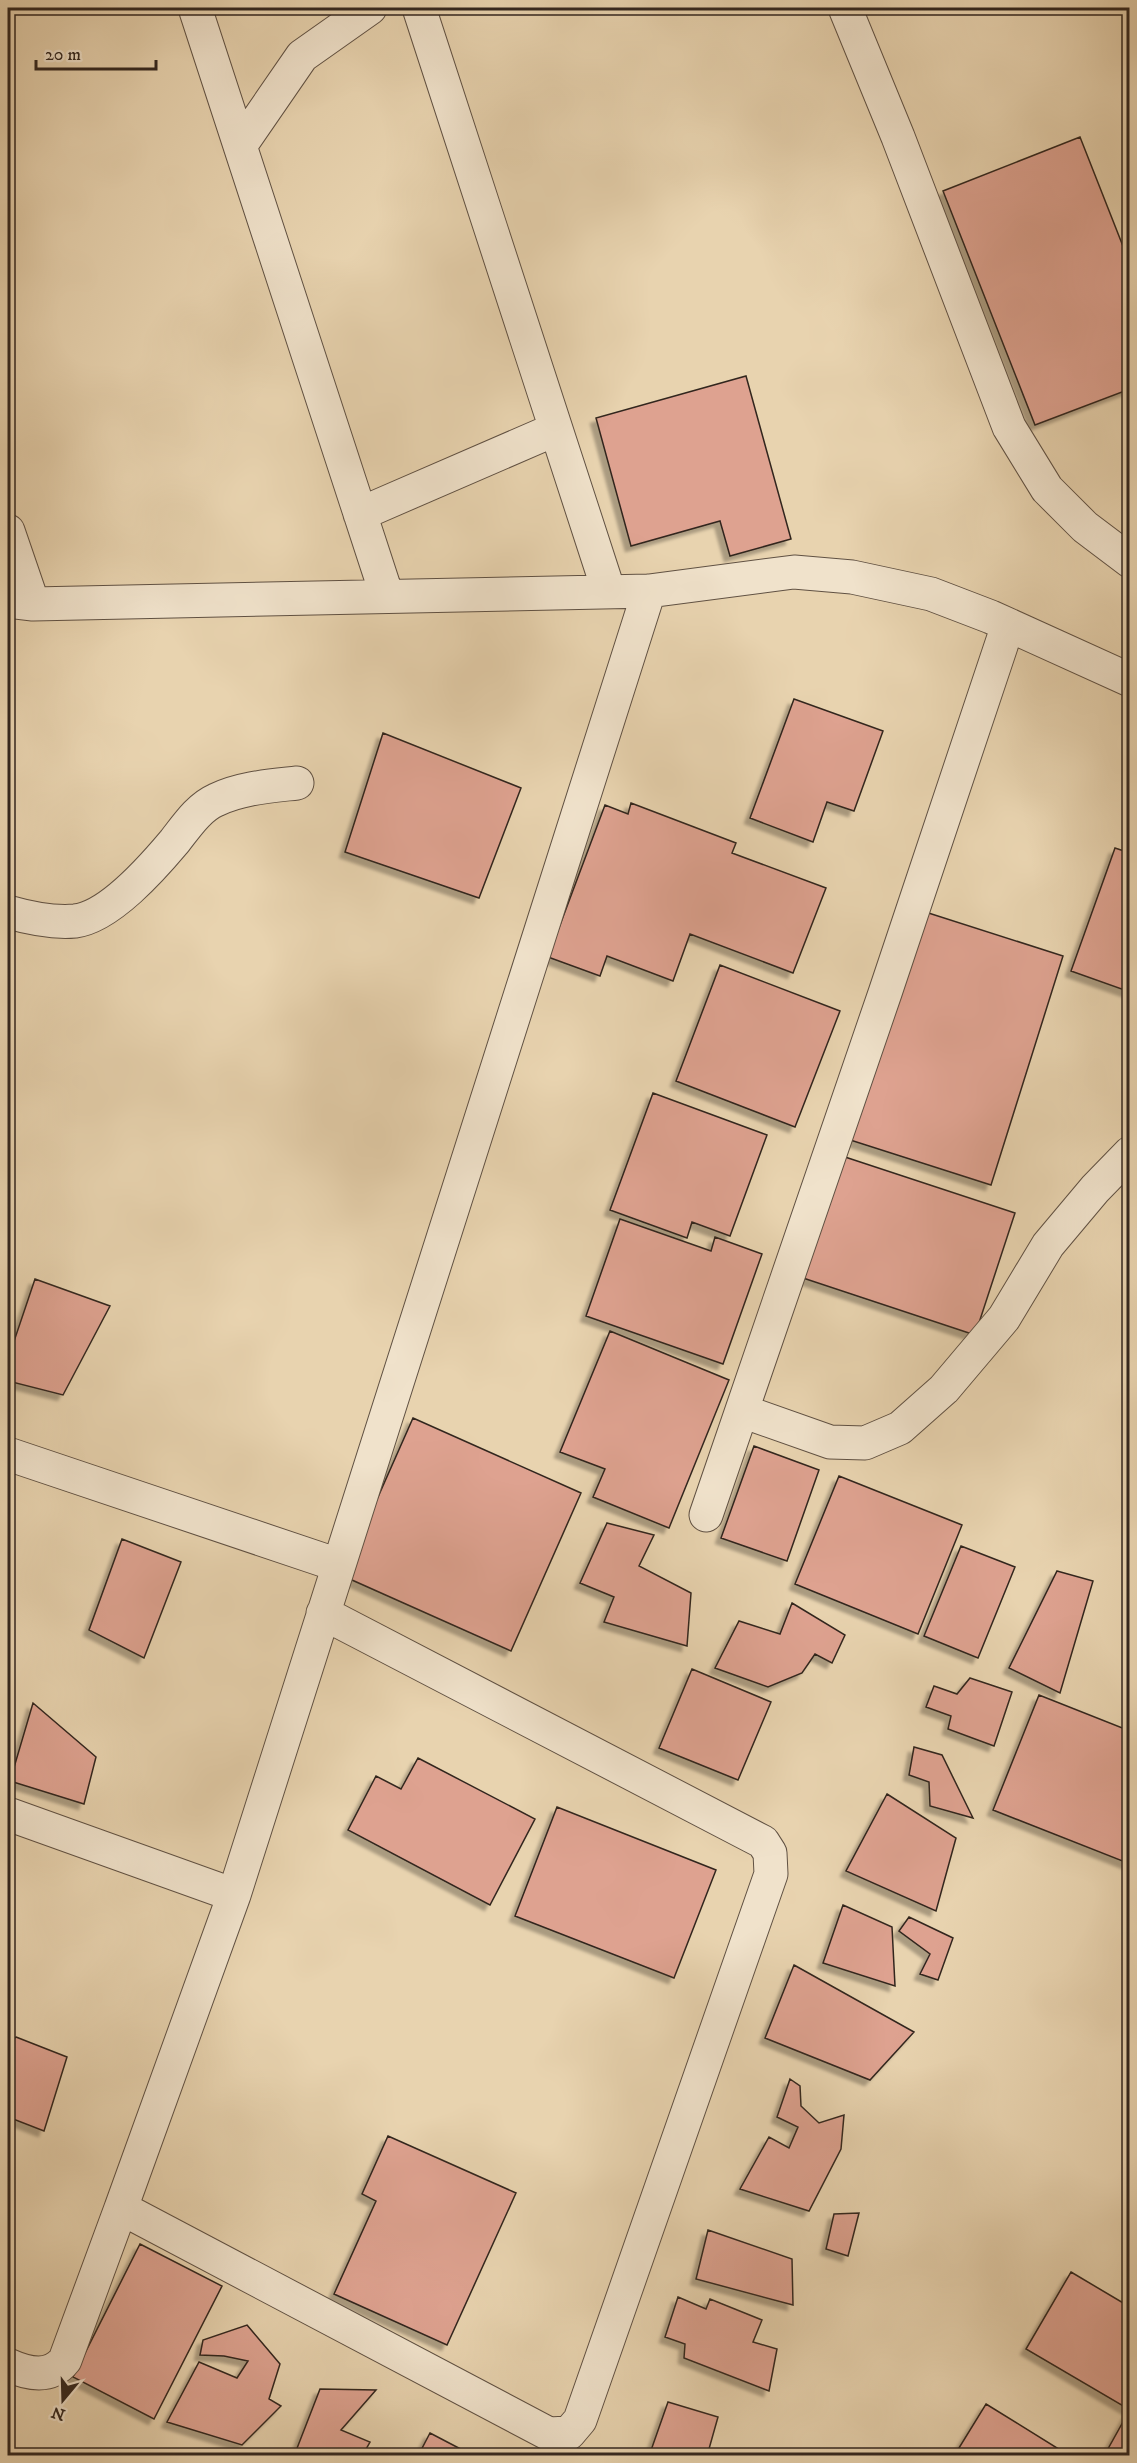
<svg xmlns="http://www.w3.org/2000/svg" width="1137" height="2463" font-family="'IM FELL DW Pica',serif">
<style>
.building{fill:#dea290;stroke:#32261f;stroke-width:1.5;filter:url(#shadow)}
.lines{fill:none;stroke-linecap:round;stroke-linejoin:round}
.street-casing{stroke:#605143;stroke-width:35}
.street{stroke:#f0e2cb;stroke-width:33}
</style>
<defs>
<filter id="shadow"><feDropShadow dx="-5.5" dy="5.5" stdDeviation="1.5" flood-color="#0004"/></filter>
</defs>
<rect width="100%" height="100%" fill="#e8d3af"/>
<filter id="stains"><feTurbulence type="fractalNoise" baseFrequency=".00333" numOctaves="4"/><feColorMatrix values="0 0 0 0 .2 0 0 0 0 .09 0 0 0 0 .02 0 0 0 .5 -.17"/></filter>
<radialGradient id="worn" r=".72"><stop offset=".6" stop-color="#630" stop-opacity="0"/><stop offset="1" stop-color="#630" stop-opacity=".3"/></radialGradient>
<path class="building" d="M 1080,137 L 1130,264 L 1130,389 L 1035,425 L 943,191 Z
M 746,376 L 791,539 L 730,556 L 720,521 L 631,546 L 596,418 Z
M 794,699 L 883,731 L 854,811 L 827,802 L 813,842 L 750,818 Z
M 383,733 L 521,788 L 479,898 L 345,852 Z
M 631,803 L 736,843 L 732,853 L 826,888 L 793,973 L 690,934 L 673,981 L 607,956 L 600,976 L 548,957 L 605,805 L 628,814 Z
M 1115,848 L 1130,853 L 1130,992 L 1071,971 Z
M 916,909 L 1063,956 L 991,1185 L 844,1138 Z
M 720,965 L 840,1011 L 795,1127 L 676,1081 Z
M 653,1093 L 767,1135 L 730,1236 L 692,1222 L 687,1238 L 610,1210 Z
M 842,1156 L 1015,1213 L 975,1335 L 803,1278 Z
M 620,1219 L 711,1251 L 715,1237 L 762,1254 L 723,1364 L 586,1316 Z
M 35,1279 L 110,1306 L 63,1395 L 8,1381 L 8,1359 Z
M 610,1331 L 729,1380 L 669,1528 L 593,1497 L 605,1469 L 560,1452 Z
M 413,1418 L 581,1493 L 511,1651 L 343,1576 Z
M 754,1446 L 819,1470 L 787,1561 L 721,1538 Z
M 839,1476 L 962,1525 L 918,1634 L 795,1584 Z
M 607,1523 L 654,1535 L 639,1566 L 691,1593 L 687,1646 L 604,1622 L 614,1597 L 580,1583 Z
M 122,1539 L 181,1562 L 144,1658 L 89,1630 Z
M 961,1546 L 1015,1567 L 978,1658 L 924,1636 Z
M 1057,1571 L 1093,1581 L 1060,1693 L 1009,1668 Z
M 792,1603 L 845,1635 L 832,1663 L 815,1654 L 802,1673 L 768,1687 L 715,1668 L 739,1621 L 780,1634 Z
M 692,1669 L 771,1702 L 738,1780 L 659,1748 Z
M 970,1678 L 1012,1692 L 994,1746 L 948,1729 L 951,1716 L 926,1707 L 934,1686 L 957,1694 Z
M 1039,1695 L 1130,1731 L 1130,1864 L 993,1810 Z
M 33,1703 L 96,1757 L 84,1804 L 10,1781 Z
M 914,1747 L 942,1755 L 973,1818 L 930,1806 L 929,1782 L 909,1775 Z
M 418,1758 L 535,1819 L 490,1905 L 348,1830 L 376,1776 L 401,1789 Z
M 887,1794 L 956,1838 L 936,1911 L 846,1871 Z
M 557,1807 L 716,1870 L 674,1978 L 515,1916 Z
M 843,1905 L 892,1927 L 895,1986 L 823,1963 Z
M 909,1917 L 953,1938 L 938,1980 L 920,1974 L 930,1954 L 899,1931 Z
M 794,1965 L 914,2032 L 870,2080 L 765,2038 Z
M 16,2037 L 67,2057 L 44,2131 L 8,2117 L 8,2044 Z
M 790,2079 L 800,2086 L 801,2106 L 819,2123 L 844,2115 L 841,2149 L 809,2211 L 740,2189 L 769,2137 L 789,2148 L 798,2127 L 777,2117 Z
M 388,2136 L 516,2193 L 447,2345 L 334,2294 L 376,2201 L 362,2194 Z
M 859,2213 L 848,2256 L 826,2249 L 834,2214 Z
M 708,2230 L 792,2259 L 793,2305 L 696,2279 Z
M 140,2244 L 222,2286 L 154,2419 L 73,2377 Z
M 1071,2272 L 1130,2307 L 1130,2410 L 1026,2349 Z
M 678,2297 L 706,2309 L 710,2299 L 762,2320 L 753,2342 L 777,2349 L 769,2391 L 684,2358 L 685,2344 L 665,2337 Z
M 247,2325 L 280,2364 L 269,2399 L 281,2406 L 242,2445 L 167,2422 L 199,2362 L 237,2378 L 248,2361 L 224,2356 L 200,2355 L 203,2340 Z
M 320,2389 L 376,2390 L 341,2430 L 370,2442 L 362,2456 L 294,2456 Z
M 668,2402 L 718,2417 L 707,2456 L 649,2456 Z
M 986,2404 L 1070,2456 L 954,2456 Z
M 1128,2413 L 1130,2414 L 1130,2456 L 1104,2456 Z
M 430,2433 L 474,2456 L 418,2456 Z"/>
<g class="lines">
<g class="street-casing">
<path id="street" d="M 195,8 L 387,596
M 419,8 L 609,592
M 845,8 L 898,137 L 1009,427 L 1047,489 L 1085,527 L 1130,561
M 240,146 L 302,56 L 370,8
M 360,514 L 556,429
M 8,531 L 33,604
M 8,601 L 33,604 L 649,591 L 794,572 L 852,577 L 931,594 L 991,617 L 1130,680
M 8,912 C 29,918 53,923 75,921 C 109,917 153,867 174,842 C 186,827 198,808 216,800 C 240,788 270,786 297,783
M 742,1411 L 830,1442 L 865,1443 L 900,1428 L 944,1389 L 1004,1318 L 1048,1245 L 1095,1189 L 1130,1153
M 8,1454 L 338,1565
M 706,1515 L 885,993 L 1008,625
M 323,1613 L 763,1842 L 770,1853 L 771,1874 L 580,2420 L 569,2433 L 549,2434 L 121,2208 L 234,1895 L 649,591
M 8,1814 L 234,1895
M 8,2365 C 28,2374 50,2379 65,2360 L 121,2208"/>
</g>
<use href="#street" class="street"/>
</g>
<rect width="1137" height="2463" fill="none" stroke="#e8d3af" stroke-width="30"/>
<rect x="9" y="9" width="1119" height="2445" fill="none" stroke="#32261f" stroke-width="3"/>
<rect x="15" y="15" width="1107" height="2433" fill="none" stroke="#32261f" stroke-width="1.5"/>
<g transform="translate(63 2400) rotate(199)" stroke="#f0e2cb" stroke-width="4.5" paint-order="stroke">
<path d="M0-4.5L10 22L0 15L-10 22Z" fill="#32261f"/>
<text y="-9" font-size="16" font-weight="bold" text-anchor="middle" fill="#32261f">N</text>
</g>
<path d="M36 60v9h120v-9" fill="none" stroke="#32261f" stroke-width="3"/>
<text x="45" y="60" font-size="18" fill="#32261f" stroke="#f0e2cb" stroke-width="4.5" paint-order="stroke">20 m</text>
<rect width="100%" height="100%" filter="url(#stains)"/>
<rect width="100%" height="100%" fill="url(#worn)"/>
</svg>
